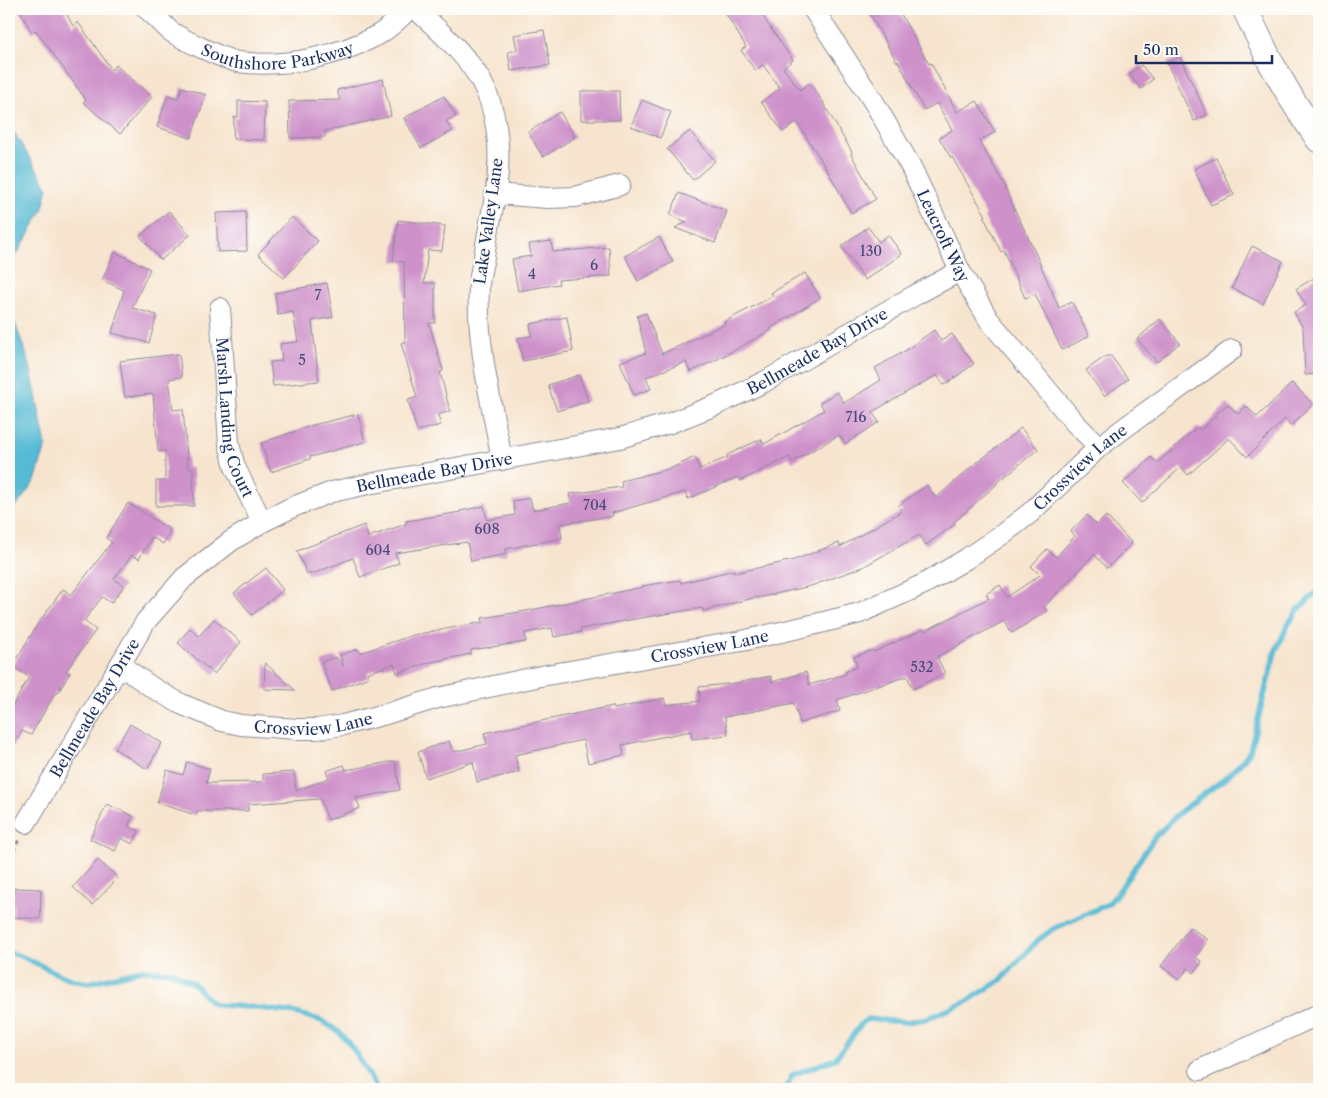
<svg xmlns="http://www.w3.org/2000/svg" width="1328" height="1098" font-family="'Libre Caslon Text',serif">
<style>
.water{fill:#55bad4;stroke:#387499}
.lines{fill:none;stroke-linecap:round;stroke-linejoin:round}
.stream{stroke:#55bad4;stroke-width:5.5}
.building{fill:#ce91ca}
.minor-casing{stroke:#898a96;stroke-width:22}
.tertiary-casing{stroke:#898a96;stroke-width:27}
.path{stroke:#898a96;stroke-width:3;stroke-dasharray:4 4;stroke-linecap:butt}
.minor{stroke:#fff;stroke-width:20}
.tertiary{stroke:#fff;stroke-width:25}
.labels{text-anchor:middle;dominant-baseline:central;stroke-width:4.5;stroke-linejoin:round;paint-order:stroke}
.number-label{font-size:14px;fill:#484879}
.street-label{font-size:16px;fill:#1b2f5e;stroke:#fdfcf7}
</style>
<rect width="100%" height="100%" fill="#fdfcf7"/>
<filter id="ink" filterUnits="userSpaceOnUse"><feTurbulence type="fractalNoise" baseFrequency=".02" numOctaves="2"/><feDisplacementMap in="SourceGraphic" scale="10" xChannelSelector="R" yChannelSelector="G"/><feConvolveMatrix kernelMatrix="1 2 1 2 8 2 1 2 1" color-interpolation-filters="sRGB"/></filter>
<filter id="wash" filterUnits="userSpaceOnUse"><feTurbulence type="fractalNoise" baseFrequency=".0096" numOctaves="4" result="noise"/><feDisplacementMap in="SourceGraphic" scale="20" xChannelSelector="R" yChannelSelector="G"/><feGaussianBlur stdDeviation="1.12" result="paint"/><feColorMatrix in="noise" values="0 0 0 0 0 0 0 0 0 0 0 0 0 0 0 0 0 1.4 0 .05"/><feComposite in="paint" operator="in"/></filter>
<g filter="url(#wash)">
<rect width="100%" height="100%" fill="#f7e4ce"/>
<path class="water" d="M 9,124 L 48,188 L 42,211 L 9,268 Z
M 9,306 L 30,365 L 46,446 L 35,481 L 9,516 Z"/>
<g class="lines">
<path class="stream" d="M 9,952 C 15,954 21,956 27,959 C 48,968 66,981 89,983 L 141,970 L 172,972 L 194,984 L 211,1002 L 217,1005 L 250,1007 L 296,1013 L 322,1021 L 339,1032 L 353,1048 L 377,1089
M 786,1089 L 792,1075 L 835,1059 L 862,1023 L 868,1019 L 905,1022 L 926,1019 L 966,1002 L 1001,980 L 1038,940 L 1053,929 L 1108,904 L 1117,894 L 1154,838 L 1180,812 L 1223,780 L 1241,763 L 1250,751 L 1275,652 L 1289,623 L 1298,610 L 1319,590"/>
</g>
<g id="blocks">
<path class="building" d="M 19,9 L 64,9 L 73,26 L 78,22 L 112,70 L 116,65 L 152,97 L 120,134 L 83,102 L 86,100 L 36,30 L 32,33 Z
M 723,9 L 759,9 L 769,26 L 793,60 L 783,68 L 800,90 L 809,83 L 824,103 L 823,103 L 852,152 L 851,154 L 876,199 L 851,213 L 826,168 L 797,122 L 783,132 L 761,102 L 780,88 L 763,65 L 755,70 L 741,50 L 746,47 Z
M 867,9 L 898,9 L 929,64 L 931,63 L 957,112 L 977,101 L 995,132 L 979,141 L 1006,188 L 1005,189 L 1035,252 L 1059,308 L 1072,302 L 1089,336 L 1062,350 L 1035,294 L 1025,298 L 1004,250 L 1001,252 L 984,217 L 986,216 L 952,157 L 951,158 L 939,138 L 952,130 L 937,103 L 924,110 L 898,61 L 897,62 Z
M 544,30 L 550,65 L 511,71 L 508,52 L 517,50 L 514,35 Z
M 1180,57 L 1207,115 L 1194,121 L 1167,63 Z
M 1141,65 L 1153,79 L 1141,89 L 1129,74 Z
M 383,79 L 391,116 L 325,131 L 325,137 L 290,138 L 289,101 L 340,100 L 337,90 Z
M 182,87 L 206,95 L 191,138 L 157,127 L 168,95 L 178,98 Z
M 581,91 L 619,91 L 620,120 L 581,120 Z
M 444,96 L 456,116 L 446,121 L 452,131 L 421,148 L 404,118 Z
M 642,100 L 671,112 L 660,138 L 631,126 Z
M 238,101 L 265,102 L 264,140 L 233,139 L 234,117 L 238,117 Z
M 560,112 L 575,137 L 543,157 L 528,132 Z
M 690,131 L 715,161 L 693,180 L 667,149 Z
M 1216,158 L 1234,195 L 1211,205 L 1194,169 Z
M 679,193 L 727,211 L 715,243 L 675,228 L 687,222 L 670,215 Z
M 169,211 L 190,235 L 161,260 L 140,236 Z
M 246,212 L 247,251 L 218,252 L 216,213 Z
M 292,217 L 318,241 L 284,278 L 258,254 Z
M 398,220 L 445,226 L 442,251 L 428,250 L 424,283 L 435,283 L 435,323 L 429,323 L 443,371 L 440,372 L 450,411 L 438,415 L 441,425 L 417,431 L 408,400 L 417,397 L 401,343 L 405,342 L 404,262 L 393,261 Z
M 868,227 L 879,242 L 888,235 L 902,254 L 865,280 L 841,246 Z
M 659,237 L 673,262 L 638,281 L 625,256 Z
M 551,241 L 553,252 L 609,247 L 611,276 L 558,280 L 559,284 L 518,291 L 512,259 L 531,256 L 529,244 Z
M 1252,246 L 1283,261 L 1263,304 L 1232,288 Z
M 115,252 L 150,269 L 132,308 L 157,315 L 149,343 L 112,333 L 124,290 L 102,280 Z
M 805,273 L 820,298 L 771,328 L 771,330 L 720,358 L 690,372 L 686,362 L 646,377 L 651,389 L 634,395 L 620,362 L 646,353 L 637,316 L 646,313 L 662,354 L 725,324 L 724,322 L 773,296 L 771,293 Z
M 1319,275 L 1319,374 L 1305,375 L 1303,328 L 1294,312 L 1306,305 L 1296,289 Z
M 327,283 L 333,317 L 312,321 L 319,381 L 273,386 L 270,362 L 282,361 L 280,344 L 298,342 L 293,312 L 278,315 L 275,293 Z
M 567,317 L 573,351 L 523,361 L 518,338 L 532,336 L 530,324 Z
M 1160,319 L 1180,343 L 1157,362 L 1137,339 Z
M 934,330 L 941,341 L 952,334 L 974,364 L 944,385 L 937,375 L 872,412 L 879,422 L 845,444 L 839,435 L 792,462 L 789,457 L 740,481 L 738,477 L 688,499 L 685,492 L 612,513 L 613,516 L 560,524 L 562,538 L 506,549 L 507,554 L 471,561 L 467,542 L 395,553 L 399,563 L 360,577 L 353,558 L 312,574 L 307,574 L 297,551 L 364,525 L 368,537 L 406,524 L 406,521 L 461,512 L 460,511 L 484,506 L 487,520 L 515,515 L 513,501 L 530,498 L 533,510 L 571,503 L 569,494 L 622,487 L 621,481 L 672,468 L 695,457 L 700,469 L 728,457 L 727,455 L 761,439 L 764,444 L 824,410 L 820,403 L 837,392 L 844,403 L 881,380 L 875,368 L 905,351 Z
M 179,354 L 182,377 L 169,379 L 173,410 L 183,409 L 188,468 L 193,468 L 194,506 L 156,506 L 156,481 L 165,481 L 165,451 L 158,451 L 153,394 L 125,397 L 120,361 Z
M 1106,356 L 1111,356 L 1128,379 L 1104,396 L 1086,370 Z
M 579,375 L 588,401 L 557,411 L 548,385 Z
M 1292,383 L 1313,404 L 1291,426 L 1285,419 L 1247,457 L 1229,438 L 1188,475 L 1181,467 L 1142,503 L 1123,483 L 1152,457 L 1157,463 L 1198,427 L 1201,430 L 1227,404 L 1238,414 L 1246,406 L 1257,417 Z
M 358,414 L 365,442 L 310,457 L 310,459 L 271,472 L 261,443 L 313,425 Z
M 1021,428 L 1038,449 L 997,483 L 997,484 L 954,522 L 955,524 L 926,545 L 919,535 L 863,567 L 811,586 L 757,598 L 757,597 L 703,611 L 702,608 L 635,619 L 580,629 L 581,632 L 554,637 L 552,628 L 525,633 L 526,642 L 471,650 L 471,654 L 431,662 L 397,673 L 394,664 L 367,673 L 369,677 L 332,691 L 321,662 L 336,657 L 343,666 L 340,655 L 358,649 L 360,653 L 413,635 L 483,622 L 482,618 L 526,611 L 643,587 L 642,586 L 680,580 L 681,583 L 734,570 L 734,573 L 794,560 L 839,543 L 840,547 L 902,511 L 898,506 L 927,485 L 936,498 L 978,461 L 978,462 Z
M 128,503 L 169,529 L 169,534 L 163,544 L 152,537 L 139,559 L 132,555 L 114,579 L 124,586 L 111,603 L 102,597 L 84,621 L 96,630 L 66,671 L 70,673 L 57,694 L 55,693 L 31,735 L 22,731 L 9,752 L 9,712 L 29,677 L 12,666 L 39,622 L 63,589 L 71,595 L 112,542 L 106,538 Z
M 1087,515 L 1097,525 L 1106,516 L 1132,543 L 1107,568 L 1094,554 L 1044,607 L 1047,611 L 1012,633 L 1004,621 L 937,657 L 945,673 L 913,689 L 907,676 L 837,700 L 840,711 L 800,723 L 794,703 L 725,717 L 728,735 L 692,739 L 691,731 L 622,745 L 624,755 L 588,763 L 583,740 L 515,755 L 519,772 L 477,782 L 473,762 L 426,778 L 418,752 L 449,741 L 453,752 L 487,744 L 484,733 L 613,706 L 614,709 L 664,698 L 666,705 L 700,701 L 699,687 L 736,683 L 771,676 L 772,682 L 806,672 L 809,685 L 846,674 L 845,672 L 857,667 L 854,657 L 873,650 L 874,652 L 924,629 L 925,631 L 989,598 L 986,594 L 1000,585 L 1007,597 L 1040,575 L 1031,566 L 1047,549 L 1056,557 L 1075,536 L 1071,531 Z
M 266,568 L 283,590 L 252,615 L 234,593 Z
M 214,619 L 241,642 L 214,674 L 178,643 L 190,628 L 199,636 Z
M 265,663 L 295,690 L 264,689 Z
M 130,724 L 162,743 L 147,769 L 115,749 Z
M 395,761 L 400,790 L 356,798 L 360,808 L 328,820 L 320,799 L 248,804 L 248,811 L 197,811 L 196,815 L 157,803 L 167,770 L 183,775 L 187,762 L 210,769 L 206,783 L 263,782 L 263,774 L 294,772 L 296,791 L 329,778 L 326,771 L 344,765 L 346,770 Z
M 107,804 L 133,816 L 128,826 L 139,831 L 133,844 L 121,838 L 115,851 L 90,839 Z
M 98,860 L 118,878 L 92,905 L 73,887 Z
M 14,888 L 41,889 L 40,919 L 13,917 Z
M 1190,927 L 1208,940 L 1196,957 L 1202,962 L 1194,973 L 1188,968 L 1179,980 L 1161,966 Z"/>
</g>
</g>
<g filter="url(#ink)">
<use href="#blocks" fill-opacity="0" stroke="#898a96" stroke-width="1"/>
<g class="lines">
<g class="minor-casing">
<g id="minor">
<path id="s1" d="M 147,9 C 155,16 162,23 169,30 C 181,39 223,59 238,62 C 285,68 336,57 378,35 C 389,29 400,17 410,9"/>
<path d="M 416,9 C 439,31 472,59 485,89 C 500,122 501,162 495,197 C 491,217 487,237 484,257 C 482,267 479,277 479,287 C 476,343 492,405 502,460"/>
<path id="s2" d="M 813,9 L 875,104 L 911,167 L 960,271 L 989,320 L 1075,423 L 1099,447"/>
<path d="M 495,194 L 548,198 L 575,197 L 620,185"/>
<path id="s3" d="M 220,308 L 229,444 L 235,467 L 262,522"/>
<path id="s4" d="M 120,665 L 153,688 L 181,704 L 222,721 L 241,725 L 297,729 L 317,729 L 343,725 L 386,714 L 438,698 L 541,676 L 742,641 L 816,624 L 860,613 L 924,584 L 966,559 L 1004,533 L 1030,513 L 1099,447 L 1127,426 L 1232,350"/>
<path id="s5" d="M 26,823 L 146,621 L 184,578 L 231,541 L 262,522 L 295,506 L 332,492 L 368,484 L 620,438 L 670,423 L 716,405 L 764,382 L 917,294 L 960,271"/>
<path d="M 1200,1070 L 1319,1014"/>
</g>
</g>
<g class="tertiary-casing">
<path id="tertiary" d="M 1245,9 L 1271,63 L 1293,101 L 1319,140"/>
</g>
<path class="path" d="M 9,858 L 14,851 L 19,839"/>
<use href="#minor" class="minor"/>
<use href="#tertiary" class="tertiary"/>
</g>
</g>
<g class="labels">
<g class="number-label">
<text x="871" y="251">130</text>
<text x="594" y="265">6</text>
<text x="532" y="274">4</text>
<text x="318" y="295">7</text>
<text x="302" y="360">5</text>
<text x="856" y="417">716</text>
<text x="595" y="505">704</text>
<text x="487" y="529">608</text>
<text x="378" y="550">604</text>
<text x="922" y="667">532</text>
</g>
<g class="street-label">
<text stroke="none"><textPath href="#s1" startOffset="146">Southshore Parkway</textPath></text>
<text transform="translate(488 221) rotate(-82)">Lake Valley Lane</text>
<text stroke="none"><textPath href="#s2" startOffset="262">Leacroft Way</textPath></text>
<text stroke="none"><textPath href="#s5" startOffset="974">Bellmeade Bay Drive</textPath></text>
<text stroke="none"><textPath href="#s3" startOffset="111">Marsh Landing Court</textPath></text>
<text stroke="none"><textPath href="#s4" startOffset="1034">Crossview Lane</textPath></text>
<text stroke="none"><textPath href="#s5" startOffset="569">Bellmeade Bay Drive</textPath></text>
<text stroke="none"><textPath href="#s4" startOffset="614">Crossview Lane</textPath></text>
<text stroke="none"><textPath href="#s5" startOffset="134">Bellmeade Bay Drive</textPath></text>
<text stroke="none"><textPath href="#s4" startOffset="209">Crossview Lane</textPath></text>
</g>
</g>
<rect width="1328" height="1098" fill="none" stroke="#fdfcf7" stroke-width="30"/>
<path d="M1136 55v8h136v-8" fill="none" stroke="#1b2f5e" stroke-width="2.5"/>
<text x="1143" y="55" font-size="15" fill="#1b2f5e" stroke="#fdfcf7" stroke-width="4" paint-order="stroke">50 m</text>
</svg>
